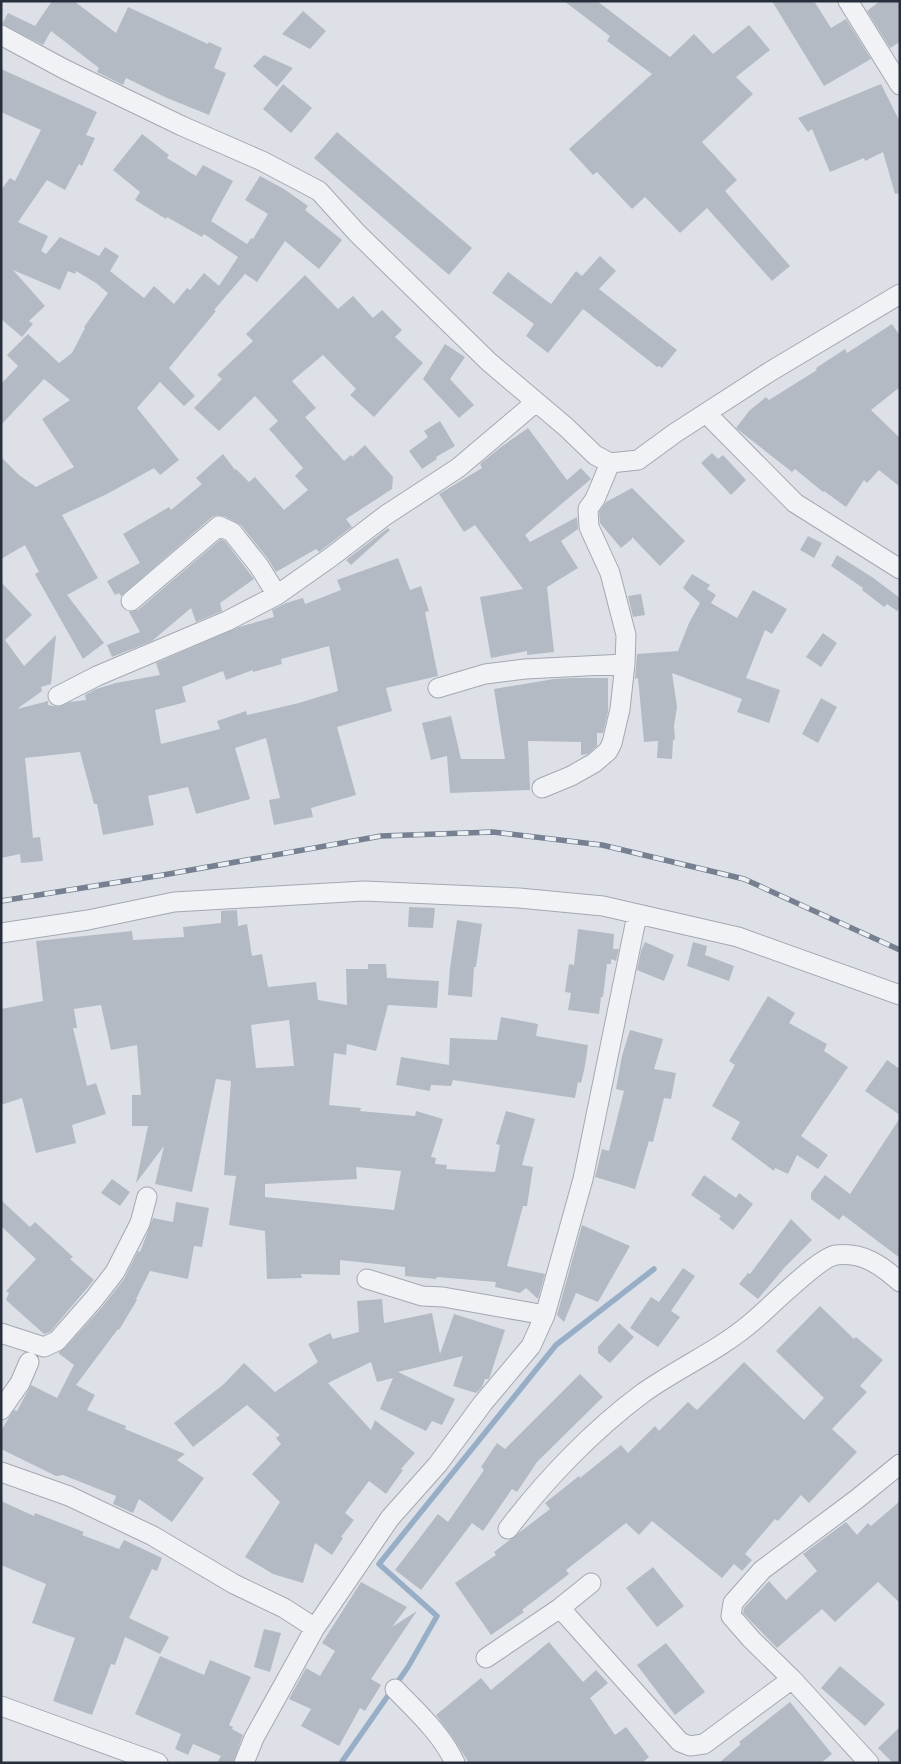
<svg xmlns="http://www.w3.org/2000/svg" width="901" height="1764" font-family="'DM Sans',sans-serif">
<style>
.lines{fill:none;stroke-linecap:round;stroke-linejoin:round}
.stream{stroke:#98aec7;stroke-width:5.5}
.building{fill:#b4bac3;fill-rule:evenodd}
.minor-casing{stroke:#a3a8b1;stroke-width:21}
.minor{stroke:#f0f2f5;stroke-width:19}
.rail-casing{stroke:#778090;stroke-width:5.5}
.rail{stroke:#ecf0f4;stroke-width:4;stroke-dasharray:11;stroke-linecap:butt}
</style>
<rect width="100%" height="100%" fill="#dde1e7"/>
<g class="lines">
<path class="stream" d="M 341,1763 L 408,1667 L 437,1616 L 379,1564 L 556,1345 L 654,1269"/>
</g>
<path class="building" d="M 52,1 L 74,1 L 116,33 L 128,7 L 208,44 L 209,42 L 222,48 L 214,68 L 226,73 L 209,115 L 167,98 L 126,78 L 123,85 L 97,72 L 99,68 L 51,31 L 43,45 L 2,24 L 8,13 L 35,26 Z
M 564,1 L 597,1 L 670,57 L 694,34 L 713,54 L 749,25 L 770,50 L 736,77 L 753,94 L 702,142 L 737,180 L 725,191 L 790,266 L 772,281 L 707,208 L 680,233 L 645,197 L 632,209 L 597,172 L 593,175 L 569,149 L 652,74 L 607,41 L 610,36 Z
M 772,1 L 814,1 L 831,28 L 846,19 L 871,59 L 824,86 Z
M 880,1 L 900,1 L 900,42 L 890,48 L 867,11 Z
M 303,11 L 326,31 L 310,49 L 282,34 Z
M 264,55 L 293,68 L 277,87 L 253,66 Z
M 1,69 L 97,112 L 86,135 L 95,138 L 82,166 L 79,164 L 65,190 L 47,180 L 18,222 L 48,236 L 41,251 L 46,254 L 60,237 L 99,256 L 105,247 L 119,256 L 110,271 L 144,298 L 154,286 L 174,304 L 187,288 L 190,290 L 204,273 L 219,286 L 238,257 L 204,234 L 202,237 L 167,217 L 166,219 L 135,200 L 140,192 L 113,170 L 142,134 L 169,155 L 167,158 L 196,176 L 203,165 L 233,181 L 211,221 L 247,244 L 251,238 L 253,239 L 268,214 L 245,200 L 260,176 L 284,189 L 308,206 L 305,210 L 342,240 L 319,269 L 285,241 L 257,282 L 245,274 L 214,310 L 216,311 L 169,368 L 195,396 L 184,406 L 160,382 L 137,408 L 179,460 L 160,475 L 154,468 L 107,494 L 62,515 L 98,578 L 67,595 L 104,643 L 83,659 L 35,574 L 39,572 L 25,545 L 1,559 L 1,457 L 19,475 L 36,487 L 74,467 L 42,419 L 70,400 L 44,379 L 1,425 L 1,384 L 18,366 L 7,355 L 28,334 L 59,363 L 72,353 L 85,328 L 84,327 L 108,293 L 96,283 L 76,271 L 75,274 L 68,271 L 60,290 L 13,270 L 45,306 L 29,321 L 33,324 L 22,337 L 1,319 L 1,190 L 10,178 L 15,181 L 41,130 L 1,112 Z
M 283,84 L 312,108 L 291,133 L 263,109 Z
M 881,84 L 900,122 L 900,193 L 895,194 L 883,152 L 865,161 L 864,158 L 830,172 L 812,129 L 808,132 L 798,118 Z
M 337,132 L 472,248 L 449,275 L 314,158 Z
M 600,256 L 616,271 L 599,289 L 677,350 L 662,368 L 659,366 L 657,367 L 583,309 L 548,353 L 526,336 L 534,324 L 492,293 L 508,272 L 551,304 L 576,271 L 582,276 Z
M 305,275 L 338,309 L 353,296 L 373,318 L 382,310 L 402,330 L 395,337 L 423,363 L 374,417 L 350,395 L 356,389 L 323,355 L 292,381 L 316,408 L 305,417 L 344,461 L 351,455 L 352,457 L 365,445 L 393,477 L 392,489 L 346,519 L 352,527 L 324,548 L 319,552 L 316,549 L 276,572 L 268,559 L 241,525 L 224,516 L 217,515 L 212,517 L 121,596 L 119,593 L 115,595 L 107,581 L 140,563 L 123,534 L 169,507 L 171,510 L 202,484 L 196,478 L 223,454 L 235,470 L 236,469 L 249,482 L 255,477 L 284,510 L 308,490 L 295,476 L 303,468 L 269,429 L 278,421 L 255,396 L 219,431 L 194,408 L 222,379 L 217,375 L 253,341 L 246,334 Z
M 892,324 L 900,336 L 900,387 L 871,410 L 900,438 L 900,487 L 879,470 L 867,483 L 864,480 L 846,507 L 824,491 L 823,492 L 795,469 L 792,472 L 736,428 L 749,411 L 766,397 L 769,400 L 817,370 L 816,368 L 845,349 L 847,353 Z
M 445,344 L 465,357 L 450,379 L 474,405 L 459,418 L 423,379 Z
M 440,421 L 455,446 L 436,457 L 437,459 L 422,469 L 409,451 L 428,437 L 424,431 Z
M 528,428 L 567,480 L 581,468 L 591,479 L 525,535 L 530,542 L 577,517 L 578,529 L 561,541 L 578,568 L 547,587 L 554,652 L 527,655 L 527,651 L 491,658 L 480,597 L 523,589 L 475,525 L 464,532 L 439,494 L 482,468 L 480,464 L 501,447 Z
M 712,453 L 718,459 L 723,455 L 746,480 L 731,495 L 701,463 Z
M 632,488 L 685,541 L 660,566 L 632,537 L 632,539 L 621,548 L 600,523 L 599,512 L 606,502 Z
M 388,528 L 390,530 L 351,565 L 346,560 Z
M 808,536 L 822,543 L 814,558 L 800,550 Z
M 221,539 L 225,541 L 254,579 L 220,603 L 222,611 L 196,622 L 191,608 L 152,641 L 112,657 L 107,645 L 140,632 L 129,612 L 138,610 Z
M 837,555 L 872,577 L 900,598 L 900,607 L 897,611 L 887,604 L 884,607 L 862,590 L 863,588 L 831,566 Z
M 398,558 L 410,590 L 421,586 L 429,611 L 425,612 L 438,676 L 386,688 L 392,711 L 337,727 L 356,795 L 311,808 L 313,817 L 274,825 L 269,800 L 280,798 L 266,738 L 235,748 L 250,799 L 196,814 L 188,787 L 148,796 L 154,825 L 103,835 L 97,804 L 94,804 L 80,752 L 25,758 L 33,838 L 40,837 L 43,861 L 21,863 L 20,854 L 1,858 L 1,582 L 32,615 L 5,640 L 24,666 L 56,635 L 51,684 L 41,687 L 42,691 L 17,709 L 48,701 L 48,705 L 58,707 L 70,702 L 86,700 L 85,695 L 96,689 L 116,683 L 160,675 L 156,663 L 239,627 L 274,617 L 272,610 L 286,603 L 303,598 L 305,604 L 341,590 L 337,580 ZM 329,646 L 338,691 L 299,703 L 247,715 L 246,711 L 217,721 L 220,729 L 161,744 L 155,710 L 186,702 L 182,687 L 223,671 L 226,680 L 253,670 L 253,672 L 282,664 L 281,659 Z
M 692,574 L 710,585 L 707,589 L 716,595 L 711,603 L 737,618 L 753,590 L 787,609 L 772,634 L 765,630 L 746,678 L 780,690 L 769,723 L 737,712 L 742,699 L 672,673 L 677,707 L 674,726 L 675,739 L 673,740 L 672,759 L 657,758 L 658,741 L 644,742 L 638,678 L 635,679 L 637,654 L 678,651 L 689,623 L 700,603 L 683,588 Z
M 641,594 L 645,615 L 633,617 L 628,596 Z
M 823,633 L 837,643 L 821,667 L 806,657 Z
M 572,678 L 608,678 L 608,712 L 603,733 L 597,733 L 597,746 L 588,754 L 581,755 L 581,742 L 528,741 L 530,790 L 450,793 L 447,756 L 431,760 L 422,723 L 451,716 L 461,759 L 505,759 L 494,689 L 554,679 Z
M 821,698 L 837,707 L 818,743 L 802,734 Z
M 409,907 L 435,908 L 433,928 L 408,927 Z
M 237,910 L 238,926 L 247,924 L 252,956 L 262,954 L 268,987 L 316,982 L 318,1000 L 347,1005 L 346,969 L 368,969 L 368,964 L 386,964 L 387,978 L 439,981 L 437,1008 L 388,1005 L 376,1051 L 347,1044 L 346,1055 L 334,1053 L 329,1105 L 361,1108 L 360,1111 L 415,1116 L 416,1111 L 443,1119 L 431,1157 L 436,1158 L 435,1164 L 447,1165 L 446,1169 L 495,1172 L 500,1145 L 496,1144 L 506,1111 L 535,1119 L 522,1165 L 533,1167 L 527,1206 L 523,1206 L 507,1266 L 545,1274 L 538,1299 L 526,1288 L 520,1293 L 495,1287 L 496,1282 L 437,1277 L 436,1279 L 405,1276 L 405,1267 L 340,1260 L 340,1275 L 301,1274 L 302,1278 L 267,1279 L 265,1231 L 229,1225 L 236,1176 L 224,1175 L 231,1081 L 216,1079 L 192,1192 L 155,1184 L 164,1146 L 136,1183 L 148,1126 L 132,1126 L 132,1095 L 141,1095 L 137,1045 L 111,1050 L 101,1005 L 74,1009 L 77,1028 L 73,1028 L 87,1086 L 96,1083 L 106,1114 L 72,1125 L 76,1143 L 36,1153 L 22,1098 L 1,1105 L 1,1009 L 43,1001 L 36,941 L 132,931 L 133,940 L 184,937 L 183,927 L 221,923 L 221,911 ZM 289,1020 L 294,1066 L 256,1068 L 251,1025 ZM 356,1167 L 401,1171 L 394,1210 L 265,1197 L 265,1184 L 357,1179 Z
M 457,920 L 482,924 L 476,967 L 474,967 L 472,997 L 448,995 L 450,968 Z
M 578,929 L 614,934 L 613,949 L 619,949 L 616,961 L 611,959 L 611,964 L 607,964 L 603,997 L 601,997 L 599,1014 L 568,1010 L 571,993 L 565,992 L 569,964 L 574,965 Z
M 645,942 L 674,955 L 664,981 L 637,970 L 641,951 Z
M 693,942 L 707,946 L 705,955 L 734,966 L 729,981 L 687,966 Z
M 768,996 L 795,1013 L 789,1023 L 827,1044 L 824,1051 L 848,1067 L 801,1136 L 828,1155 L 818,1169 L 797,1155 L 788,1174 L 775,1168 L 774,1171 L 731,1139 L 740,1122 L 712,1106 L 735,1065 L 729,1061 Z
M 501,1017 L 538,1024 L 536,1036 L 588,1045 L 585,1066 L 581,1083 L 578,1082 L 575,1098 L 453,1080 L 451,1086 L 431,1085 L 430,1091 L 396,1085 L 401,1057 L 449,1065 L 450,1038 L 497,1040 Z
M 630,1030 L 663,1039 L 654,1069 L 676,1073 L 671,1099 L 664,1098 L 653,1142 L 649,1141 L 635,1189 L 595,1177 L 602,1149 L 609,1151 L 624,1091 L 616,1089 L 622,1056 Z
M 887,1060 L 900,1069 L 900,1115 L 865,1091 Z
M 900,1118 L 900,1258 L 843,1215 L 839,1220 L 811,1199 L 811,1193 L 825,1175 L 850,1194 Z
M 704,1175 L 736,1198 L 739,1193 L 753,1204 L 733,1230 L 719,1219 L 721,1216 L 691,1195 Z
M 112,1179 L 130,1192 L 120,1206 L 101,1193 Z
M 1,1200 L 30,1227 L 35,1222 L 73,1257 L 70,1259 L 94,1280 L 50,1332 L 44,1334 L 6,1300 L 9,1293 L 6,1291 L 36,1259 L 1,1226 Z
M 176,1202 L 209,1208 L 202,1247 L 194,1246 L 188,1279 L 150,1271 L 136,1299 L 137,1300 L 119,1330 L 118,1329 L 76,1385 L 95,1395 L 87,1410 L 126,1426 L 125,1429 L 185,1454 L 177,1460 L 204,1478 L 172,1522 L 139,1499 L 133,1513 L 113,1504 L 116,1496 L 63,1475 L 56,1476 L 1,1449 L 1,1431 L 8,1419 L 14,1410 L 17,1411 L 31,1385 L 57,1398 L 74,1365 L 58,1353 L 65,1348 L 103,1306 L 124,1279 L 138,1251 L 140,1252 L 153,1218 L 173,1222 Z
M 791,1219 L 812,1240 L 784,1268 L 758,1299 L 739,1284 L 748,1273 L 750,1274 Z
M 582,1225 L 630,1246 L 598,1302 L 576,1293 L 564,1322 L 557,1315 Z
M 683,1268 L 695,1276 L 671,1311 L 680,1317 L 658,1347 L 630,1328 L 651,1297 L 659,1302 Z
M 382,1299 L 384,1323 L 432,1313 L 440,1354 L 454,1314 L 505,1330 L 489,1379 L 485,1379 L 482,1387 L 476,1393 L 453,1386 L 463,1356 L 398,1372 L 455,1399 L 442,1425 L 432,1421 L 426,1431 L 380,1409 L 393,1378 L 377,1382 L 371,1362 L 328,1383 L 371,1430 L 375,1420 L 415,1453 L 401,1469 L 403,1470 L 386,1494 L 369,1481 L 345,1513 L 354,1520 L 341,1537 L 343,1538 L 332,1555 L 315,1543 L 303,1583 L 273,1574 L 245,1557 L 280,1502 L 252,1474 L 281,1444 L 276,1438 L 280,1435 L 247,1405 L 193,1447 L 174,1423 L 224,1384 L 244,1363 L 275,1392 L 318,1362 L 308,1344 L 330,1333 L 333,1339 L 359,1332 L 357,1301 Z
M 820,1306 L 854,1339 L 856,1337 L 883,1360 L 860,1386 L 867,1392 L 832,1429 L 857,1452 L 809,1503 L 801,1495 L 778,1521 L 775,1519 L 745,1554 L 752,1560 L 742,1571 L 734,1564 L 722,1578 L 652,1521 L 639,1535 L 626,1523 L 566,1570 L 569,1574 L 522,1610 L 524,1612 L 491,1635 L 455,1583 L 496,1555 L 494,1552 L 550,1509 L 545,1503 L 579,1476 L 580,1478 L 621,1445 L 628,1453 L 655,1426 L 659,1431 L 688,1402 L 697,1410 L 744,1362 L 804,1420 L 824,1398 L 776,1351 Z
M 619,1323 L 634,1337 L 610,1363 L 598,1353 L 598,1347 Z
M 580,1374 L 603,1397 L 537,1462 L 517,1492 L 512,1489 L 483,1531 L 472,1523 L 421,1590 L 395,1570 L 438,1514 L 448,1522 L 484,1470 L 481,1467 L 497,1443 L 505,1449 Z
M 1,1501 L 34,1516 L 35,1513 L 84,1532 L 82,1535 L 119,1549 L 124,1540 L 162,1558 L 157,1571 L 152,1569 L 129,1618 L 169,1637 L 160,1654 L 125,1637 L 115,1665 L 111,1664 L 92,1715 L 53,1701 L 75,1638 L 32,1623 L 46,1584 L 1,1565 Z
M 900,1501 L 900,1603 L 878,1582 L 835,1622 L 822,1609 L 777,1648 L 743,1613 L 744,1608 L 769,1581 L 786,1600 L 817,1571 L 803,1554 L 846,1522 L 857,1535 L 868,1523 L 871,1526 Z
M 653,1567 L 684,1606 L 657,1627 L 626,1588 Z
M 361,1582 L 407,1607 L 392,1627 L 417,1611 L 371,1679 L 381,1685 L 365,1711 L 360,1708 L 339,1746 L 301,1726 L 311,1709 L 289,1699 L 306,1668 L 320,1676 L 335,1651 L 322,1643 Z
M 264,1629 L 281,1633 L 270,1672 L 254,1667 Z
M 549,1642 L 583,1682 L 596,1670 L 608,1683 L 590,1698 L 615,1735 L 626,1727 L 649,1757 L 642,1763 L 469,1763 L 452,1736 L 436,1715 L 481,1678 L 491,1690 Z
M 666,1643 L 705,1692 L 675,1715 L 637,1665 Z
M 160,1656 L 204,1675 L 210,1660 L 251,1677 L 229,1725 L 233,1727 L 232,1729 L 243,1735 L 233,1763 L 217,1763 L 221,1756 L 193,1744 L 188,1755 L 175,1749 L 181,1734 L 135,1714 Z
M 840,1666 L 885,1704 L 865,1726 L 821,1688 Z
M 790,1702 L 832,1754 L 821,1763 L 719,1763 L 741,1744 L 739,1742 Z
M 900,1727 L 900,1763 L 893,1763 L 878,1748 Z"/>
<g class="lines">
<g class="minor-casing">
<path id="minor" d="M 848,1 L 900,85
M 1,35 L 64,69 L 182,126 L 262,161 L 319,191 L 357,233 L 489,362 L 566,427 L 595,455 L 610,463 L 638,460 L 675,433 L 771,371 L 900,294
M 706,413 L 795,503 L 900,569
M 131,601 L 219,526 L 232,532 L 259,566 L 277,595
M 438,688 L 485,674 L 525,669 L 625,664
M 58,696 L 97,676 L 227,621 L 277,595 L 331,557 L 386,515 L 458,468 L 536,402
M 542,788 L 571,776 L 594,763 L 608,751 L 612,743 L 620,709 L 625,664 L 626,635 L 610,573 L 589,527 L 588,509 L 595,499 L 610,463
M 1,933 L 88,920 L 174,902 L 364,891 L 519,898 L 603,906 L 738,937 L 900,995
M 367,1279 L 422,1296 L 443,1297 L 545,1315
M 1,1333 L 44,1347 L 57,1341 L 94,1299 L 115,1272 L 140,1223 L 147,1197
M 1,1410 L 20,1383 L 29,1362
M 1,1472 L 69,1496 L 153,1536 L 234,1584 L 284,1608 L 315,1628
M 508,1529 C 545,1480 593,1430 643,1393 C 678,1368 718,1351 751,1323 C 767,1310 819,1257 836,1255 C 863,1252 881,1265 900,1282
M 560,1608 L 680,1742 L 690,1746 L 704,1744 L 792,1679
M 486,1658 L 560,1608 L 591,1583
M 395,1689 C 416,1711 442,1734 455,1763
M 1,1706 L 158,1763
M 244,1763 L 254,1738 L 315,1628 L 390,1518 L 438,1464 L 483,1403 L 531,1346 L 545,1315 L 583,1179 L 637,915
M 869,1763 L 792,1679 L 752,1640 L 731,1616 L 733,1603 L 762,1570 L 857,1499 L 900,1464"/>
</g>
<use href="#minor" class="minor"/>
<g class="rail-casing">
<path id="rail" d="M 1,901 L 163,875 L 381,836 L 493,832 L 602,845 L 744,879 L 900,950"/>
</g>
<use href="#rail" class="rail"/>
</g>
<rect width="901" height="1764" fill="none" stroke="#272f3d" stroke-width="5"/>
</svg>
